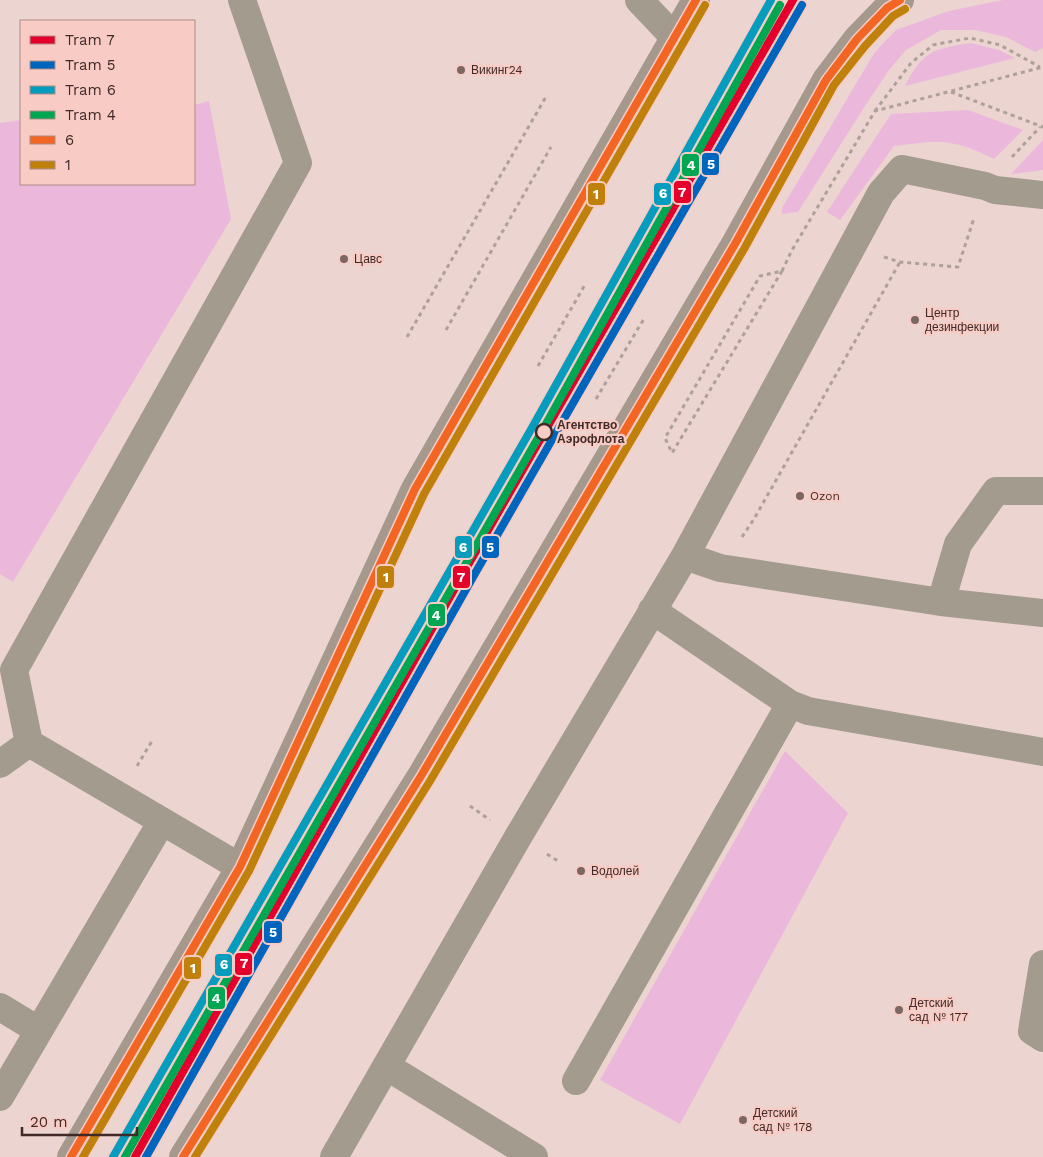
<svg xmlns="http://www.w3.org/2000/svg" width="1043" height="1157" font-family="'Work Sans',sans-serif">
<style>
.green{fill:#ebb8db}
.lines{fill:none;stroke-linecap:round;stroke-linejoin:round}
.path{stroke:#ada199;stroke-width:3;stroke-dasharray:4 4;stroke-linecap:butt}
.minor{stroke:#a39b8e;stroke-width:28}
.highway{stroke:#a5988c;stroke-width:28}
.bus-1-casing{stroke:#f8ccc4;stroke-width:11}
.bus-2-casing{stroke:#f8ccc4;stroke-width:11}
.bus-1{stroke:#f26522;stroke-width:8}
.bus-2{stroke:#c0810c;stroke-width:8}
.tram-1-casing{stroke:#f8ccc4;stroke-width:11}
.tram-2-casing{stroke:#f8ccc4;stroke-width:11}
.tram-3-casing{stroke:#f8ccc4;stroke-width:11}
.tram-4-casing{stroke:#f8ccc4;stroke-width:11}
.tram-1{stroke:#e4002b;stroke-width:8}
.tram-2{stroke:#0065bd;stroke-width:8}
.tram-3{stroke:#069cbd;stroke-width:8}
.tram-4{stroke:#00a651;stroke-width:8}
.poi-dot{fill:#7c6662;stroke:#f8ccc4;stroke-width:2}
.stop-dot{fill:#f8ccc4;stroke:#3f2a27;stroke-width:2.5}
.labels{text-anchor:middle;dominant-baseline:central;stroke-width:4.5;stroke-linejoin:round;paint-order:stroke}
.poi-label{font-size:12px;fill:#3f2a27;stroke:#f8ccc4;text-anchor:start}
.stop-label{font-size:12px;font-weight:bold;fill:#3f2a27;stroke:#f8ccc4;text-anchor:start}
.line-badge{stroke:#f8ccc4;stroke-width:2}
.badge-label{font-size:14px;text-anchor:middle;font-weight:bold;fill:#fff}
</style>
<rect width="100%" height="100%" fill="#ecd4d0"/>
<path class="green" d="M 1003,0 L 1043,0 L 1043,48 L 1035,52 L 1006,37 L 975,30 L 941,30 L 906,50 L 889,70 L 865,106 L 798,212 L 782,214 L 782,208 L 875,52 L 896,30 L 949,11 Z
M 971,43 L 999,50 L 1015,58 L 905,86 C 923,50 934,49 971,43 Z
M 209,101 L 231,219 L 13,582 L 0,574 L 0,123 L 21,120 L 21,184 L 194,184 L 194,105 Z
M 968,110 L 1023,130 L 994,159 C 952,138 940,140 894,146 L 840,220 L 827,212 L 891,114 Z
M 1043,140 L 1043,170 L 1011,174 Z
M 785,751 L 848,813 L 680,1124 L 600,1080 Z"/>
<g class="lines">
<path class="path" d="M 951,92 L 1043,127
M 875,111 L 911,63 L 933,45 L 970,38 L 1000,45 L 1040,67
M 1012,157 L 1040,127
M 884,257 L 900,262 L 958,267 L 974,218
M 782,271 L 672,453 L 665,438 L 760,276 Z
M 782,271 L 792,250 L 875,111 L 1043,67
M 446,330 L 551,147
M 407,337 L 547,95
M 538,366 L 586,283
M 596,399 L 645,317
M 742,537 L 754,519 L 900,262
M 137,766 L 152,741
M 470,806 L 490,820
M 547,854 L 558,861"/>
<path class="minor" d="M 639,0 L 675,38
M 685,556 L 720,568 L 941,602 L 1043,613
M 941,602 L 958,544 L 996,491 L 1043,491
M 652,610 L 790,704 L 808,711 L 1043,752
M 0,764 L 29,743
M 240,867 L 29,743 L 14,670 L 298,163 L 242,0
M 1043,964 L 1032,1031 L 1043,1038
M 0,1007 L 38,1030
M 386,1066 L 534,1157
M 576,1081 L 790,704
M 0,1097 L 162,821
M 334,1157 L 518,837 L 685,556 L 881,193 L 902,169 L 985,186 L 995,190 L 1043,195"/>
<path class="highway" d="M 71,1157 L 240,867 L 415,489 L 696,0
M 183,1157 L 421,776 L 735,244 L 826,80 L 857,39 L 887,8 L 900,0"/>
<g class="bus-1-casing">
<path id="bus-1" d="M 71,1157 L 240,867 L 415,489 L 696,0
M 183,1157 L 421,776 L 735,244 L 826,80 L 857,39 L 887,8 L 900,0"/>
</g>
<g class="bus-2-casing">
<path id="bus-2" d="M 83,1157 L 249,871 L 424,494 L 705,5
M 195,1157 L 430,781 L 744,249 L 834,85 L 865,46 L 893,16 L 905,9"/>
</g>
<use href="#bus-1" class="bus-1"/>
<use href="#bus-2" class="bus-2"/>
<g class="tram-1-casing">
<path id="tram-1" d="M 135,1157 L 464,572 L 793,0"/>
</g>
<g class="tram-2-casing">
<path id="tram-2" d="M 146,1157 L 473,577 L 802,5"/>
</g>
<g class="tram-3-casing">
<path id="tram-3" d="M 113,1157 L 533,426 L 771,0"/>
</g>
<g class="tram-4-casing">
<path id="tram-4" d="M 125,1157 L 542,431 L 780,5"/>
</g>
<use href="#tram-1" class="tram-1"/>
<use href="#tram-2" class="tram-2"/>
<use href="#tram-3" class="tram-3"/>
<use href="#tram-4" class="tram-4"/>
</g>
<g class="poi-dot">
<circle cx="461" cy="70" r="5"/>
<circle cx="344" cy="259" r="5"/>
<circle cx="915" cy="320" r="5"/>
<circle cx="800" cy="496" r="5"/>
<circle cx="581" cy="871" r="5"/>
<circle cx="899" cy="1010" r="5"/>
<circle cx="743" cy="1120" r="5"/>
</g>
<circle class="stop-dot" cx="544" cy="432" r="8"/>
<g class="labels">
<g class="poi-label">
<text x="471" y="70">Викинг24</text>
<text x="354" y="259">Цавс</text>
<text x="925" y="313">Центр<tspan x="925" dy="14">дезинфекции</tspan></text>
<text x="810" y="496">Ozon</text>
<text x="591" y="871">Водолей</text>
<text x="909" y="1003">Детский<tspan x="909" dy="14">сад № 177</tspan></text>
<text x="753" y="1113">Детский<tspan x="753" dy="14">сад № 178</tspan></text>
</g>
<g class="stop-label">
<text x="557" y="425">Агентство<tspan x="557" dy="14">Аэрофлота</tspan></text>
</g>
</g>
<g class="line-badge">
<rect x="701" y="152" width="19" height="24" rx="5" fill="#0065bd"/>
<rect x="681" y="153" width="19" height="24" rx="5" fill="#00a651"/>
<rect x="673" y="180" width="19" height="24" rx="5" fill="#e4002b"/>
<rect x="653" y="182" width="19" height="24" rx="5" fill="#069cbd"/>
<rect x="587" y="182" width="19" height="24" rx="5" fill="#c0810c"/>
<rect x="481" y="535" width="19" height="24" rx="5" fill="#0065bd"/>
<rect x="454" y="535" width="19" height="24" rx="5" fill="#069cbd"/>
<rect x="376" y="565" width="19" height="24" rx="5" fill="#c0810c"/>
<rect x="452" y="565" width="19" height="24" rx="5" fill="#e4002b"/>
<rect x="427" y="603" width="19" height="24" rx="5" fill="#00a651"/>
<rect x="263" y="920" width="20" height="24" rx="5" fill="#0065bd"/>
<rect x="234" y="952" width="19" height="24" rx="5" fill="#e4002b"/>
<rect x="214" y="953" width="19" height="24" rx="5" fill="#069cbd"/>
<rect x="183" y="956" width="19" height="24" rx="5" fill="#c0810c"/>
<rect x="207" y="986" width="19" height="24" rx="5" fill="#00a651"/>
</g>
<g class="badge-label">
<text x="711" y="169">5</text>
<text x="691" y="170">4</text>
<text x="682" y="197">7</text>
<text x="663" y="198">6</text>
<text x="596" y="199">1</text>
<text x="490" y="552">5</text>
<text x="463" y="552">6</text>
<text x="386" y="582">1</text>
<text x="461" y="582">7</text>
<text x="436" y="620">4</text>
<text x="273" y="937">5</text>
<text x="244" y="968">7</text>
<text x="224" y="969">6</text>
<text x="193" y="973">1</text>
<text x="216" y="1003">4</text>
</g>
<rect x="20" y="20" width="175" height="165" fill="#f8ccc4" stroke="#ae8b85"/>
<rect x="30" y="36" width="25" height="8" fill="#e4002b" stroke="#ae8b85"/>
<text x="65" y="45" font-size="15" fill="#3f2a27">Tram 7</text>
<rect x="30" y="61" width="25" height="8" fill="#0065bd" stroke="#ae8b85"/>
<text x="65" y="70" font-size="15" fill="#3f2a27">Tram 5</text>
<rect x="30" y="86" width="25" height="8" fill="#069cbd" stroke="#ae8b85"/>
<text x="65" y="95" font-size="15" fill="#3f2a27">Tram 6</text>
<rect x="30" y="111" width="25" height="8" fill="#00a651" stroke="#ae8b85"/>
<text x="65" y="120" font-size="15" fill="#3f2a27">Tram 4</text>
<rect x="30" y="136" width="25" height="8" fill="#f26522" stroke="#ae8b85"/>
<text x="65" y="145" font-size="15" fill="#3f2a27">6</text>
<rect x="30" y="161" width="25" height="8" fill="#c0810c" stroke="#ae8b85"/>
<text x="65" y="170" font-size="15" fill="#3f2a27">1</text>
<path d="M22 1127v8h115v-8" fill="none" stroke="#3f2a27" stroke-width="2.5"/>
<text x="30" y="1127" font-size="15" fill="#3f2a27" stroke="#f8ccc4" stroke-width="4" paint-order="stroke">20 m</text>
</svg>
